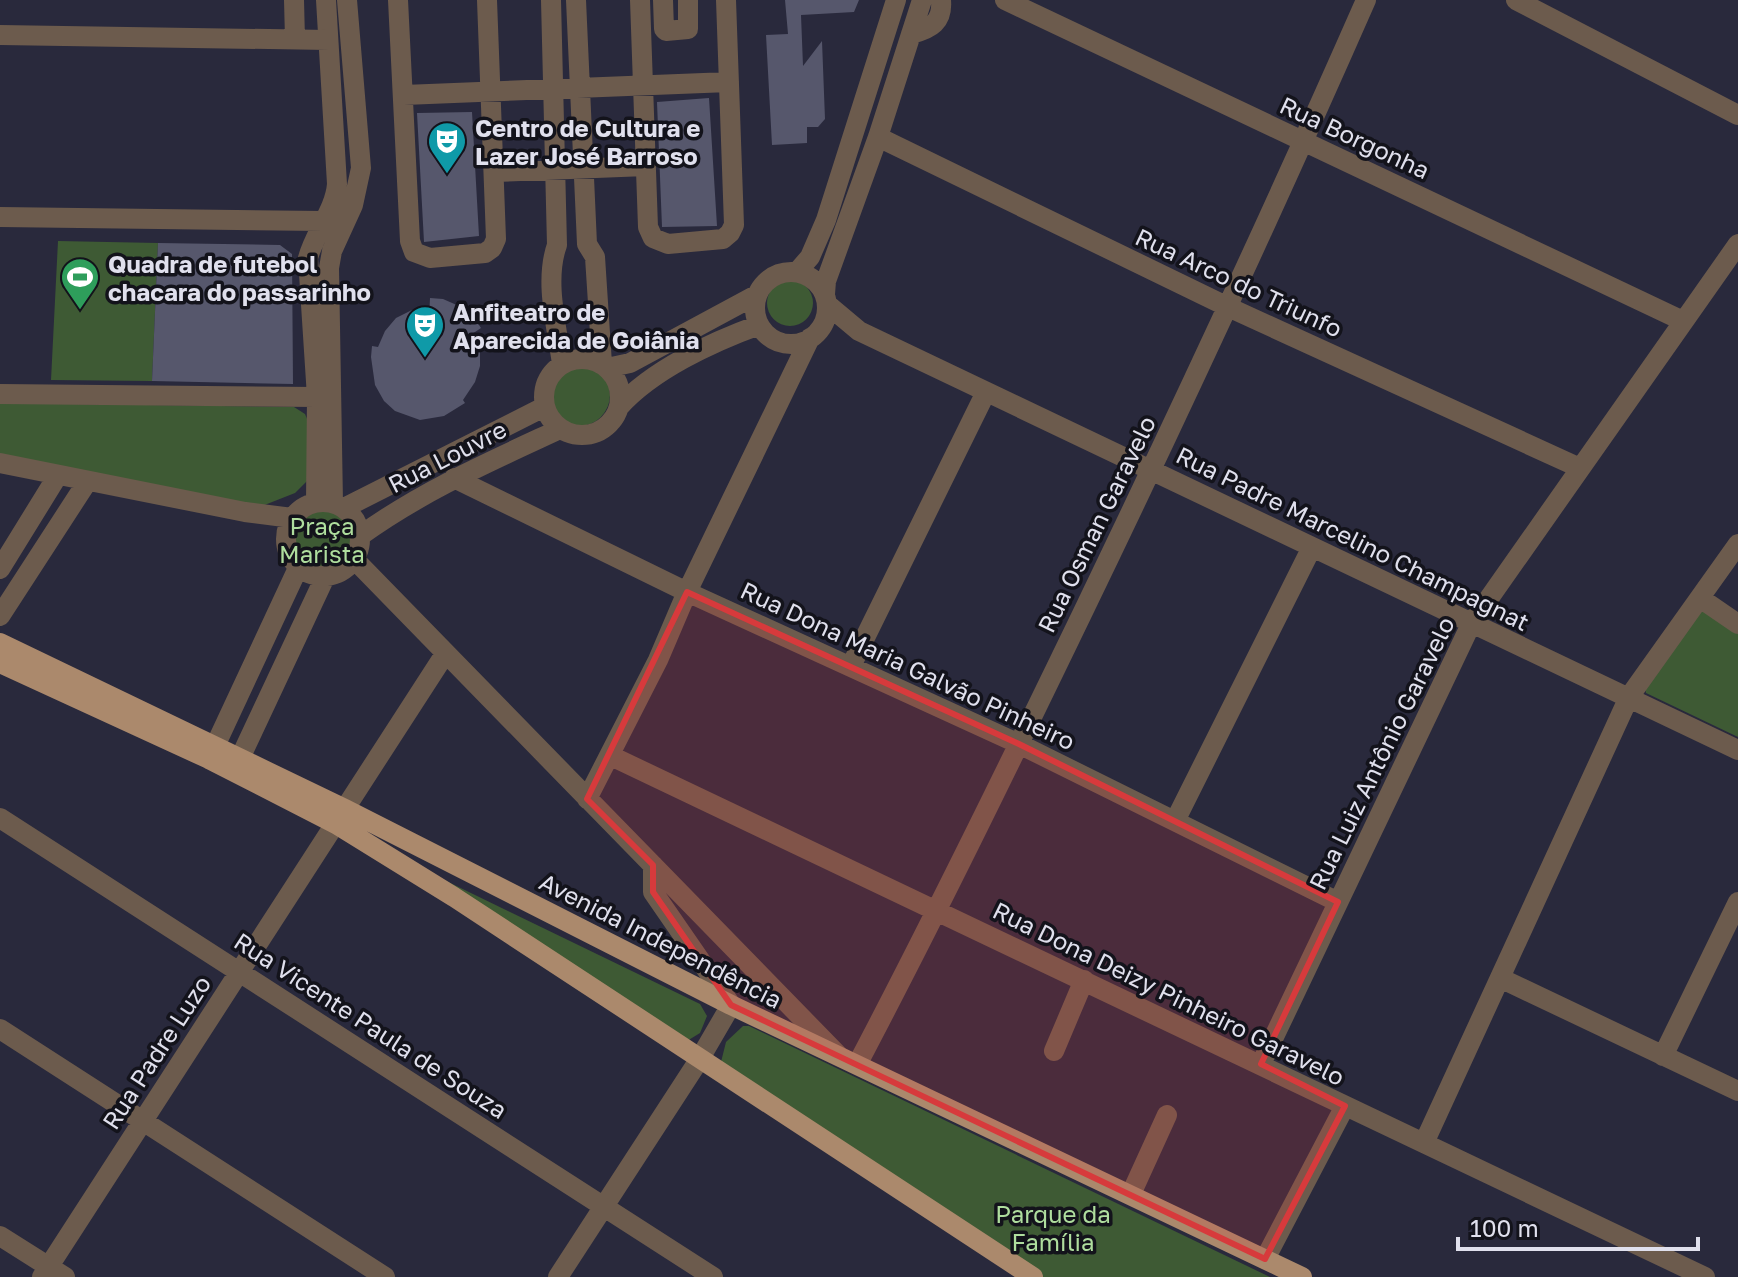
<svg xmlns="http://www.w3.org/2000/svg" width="1738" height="1277" font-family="'Golos Text',sans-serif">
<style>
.green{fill:#3e5a34}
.building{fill:#56576c}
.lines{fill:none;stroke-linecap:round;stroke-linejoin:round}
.minor{stroke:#6c5b4d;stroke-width:20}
.major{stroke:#ab896c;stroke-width:20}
.marked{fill:#d73a3c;fill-opacity:0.2;stroke:#d73a3c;stroke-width:6;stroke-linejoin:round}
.labels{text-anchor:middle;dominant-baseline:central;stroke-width:7;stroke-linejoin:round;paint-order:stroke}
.poi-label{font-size:24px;font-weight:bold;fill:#e0e0ed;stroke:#13131b;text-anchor:start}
.street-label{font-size:24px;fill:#e0e0ed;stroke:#13131b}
.park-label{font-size:24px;fill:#afde9e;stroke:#13131b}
</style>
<rect width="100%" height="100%" fill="#29293c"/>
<path class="green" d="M 58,241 L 158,243 L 152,381 L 51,380 Z
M767 303a23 23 0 1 1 46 0a23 23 0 1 1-46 0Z
M548 395a31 31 0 1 1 62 0a31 31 0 1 1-62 0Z
M 0,403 L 294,407 L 305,414 L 308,421 L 307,481 L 295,493 L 262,506 L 0,456 Z
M291 539a31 31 0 1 1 62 0a31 31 0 1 1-62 0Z
M 1700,611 L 1708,612 L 1738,634 L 1738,737 L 1646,693 L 1645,687 Z
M 438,877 L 700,1004 L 707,1016 L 700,1033 L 687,1041 Z
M 743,1026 L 749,1026 L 1270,1277 L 1043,1277 L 721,1062 L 726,1042 Z"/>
<path class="building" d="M 785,0 L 859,0 L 854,12 L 801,15 L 803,66 L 822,41 L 825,119 L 818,127 L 807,127 L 807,143 L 772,145 L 766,35 L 788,34 Z
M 709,98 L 717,226 L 662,227 L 657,102 Z
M 472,112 L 479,236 L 424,242 L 417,113 Z
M 158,243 L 280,245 L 292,254 L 293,384 L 152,381 Z
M 430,298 L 443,299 L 459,306 L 475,319 L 481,328 L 472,334 L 480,351 L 480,366 L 475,382 L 463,400 L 465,403 L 444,416 L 420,420 L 395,411 L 384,401 L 375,385 L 371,357 L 372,346 L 378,347 L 385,331 L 396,318 L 412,310 L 428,338 Z"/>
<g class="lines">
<path class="minor" d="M 294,0 L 295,39
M 398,0 L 410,241 L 414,252 L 430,258 L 485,253 L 492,248 L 496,239 L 487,0
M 551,0 L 557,245 C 544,281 557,327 562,364
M 576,0 L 587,244 L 595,257 L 602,364
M 640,0 L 648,227 L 653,238 L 668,244 L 723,239 L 730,233 L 734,225 L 726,0
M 663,0 L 664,29 L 666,31 L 688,29 L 688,0
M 1005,0 L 1683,321
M 1516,0 L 1738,115
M 911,34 C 931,29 943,22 941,0
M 0,35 L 328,40
M 404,95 L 729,82
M 878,137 L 1228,307 L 1580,468
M 494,172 L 646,166
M 0,217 L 323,221
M 797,272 L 810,257 L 826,220 L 896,0
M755 308a36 36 0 1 1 72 0a36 36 0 1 1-72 0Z
M 825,294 L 826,281 L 878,137 L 922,0
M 828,305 L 859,331 L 1738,750
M544 397a38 38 0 1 1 76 0a38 38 0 1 1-76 0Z
M 607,368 L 630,363 L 758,294
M 0,394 L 317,397
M 619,407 C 652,370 712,342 759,325
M 0,463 L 245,512 L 292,518
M 454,478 L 687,592 L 1019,744 L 1338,902
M286 539a37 37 0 1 1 74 0a37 37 0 1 1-74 0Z
M 316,502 L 317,397 L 308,258 C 315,232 335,210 337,184 L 326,0
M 333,503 L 329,268 L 332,251 L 353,205 L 361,168 L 347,0
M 344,508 L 544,407
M 360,536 C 422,491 491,461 560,429
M 355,560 L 838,1055
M 0,569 L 58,475
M 1700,598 L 1738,624
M 0,616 L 87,482
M 851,666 L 986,392
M 611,756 L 1705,1277
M 209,759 L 298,568
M 234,771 L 325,577
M 587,799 L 658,660 L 687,592 L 810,338
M 0,818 L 713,1277
M 1175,821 L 1312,547
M 1500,978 L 1738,1091
M 0,1029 L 385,1277
M 1054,1051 L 1084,980
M 1663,1056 L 1738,902
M 858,1063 C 936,915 1009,765 1082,614 C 1180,411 1275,207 1366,0
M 1261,1064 L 1471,624 L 1738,244
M 1424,1143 L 1629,697 L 1738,544
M 1131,1194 L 1167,1115
M 0,1236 L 65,1277
M 1265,1259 L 1345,1106
M 42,1277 L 445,654
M 558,1277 L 699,1060 L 731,1005 L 653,892 L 653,865"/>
<path class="major" d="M 0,643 L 345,809 L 731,1005 L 1302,1277
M 0,663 L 209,759 L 336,824 L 454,897 L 1033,1277"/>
</g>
<path class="marked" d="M 687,592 L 1019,744 L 1338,902 L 1261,1064 L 1345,1106 L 1265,1259 L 731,1005 L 653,892 L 653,865 L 587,799 Z"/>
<defs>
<g id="theatre-pin" transform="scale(2)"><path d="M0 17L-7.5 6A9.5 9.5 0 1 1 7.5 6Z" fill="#0f9aa8" stroke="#13131b"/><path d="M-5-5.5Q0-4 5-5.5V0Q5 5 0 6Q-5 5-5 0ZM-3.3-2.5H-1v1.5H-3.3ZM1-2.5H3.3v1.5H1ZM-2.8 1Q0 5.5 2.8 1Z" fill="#fff"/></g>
<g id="stadium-pin" transform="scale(2)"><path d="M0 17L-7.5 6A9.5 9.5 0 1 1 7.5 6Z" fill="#2e9e5b" stroke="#13131b"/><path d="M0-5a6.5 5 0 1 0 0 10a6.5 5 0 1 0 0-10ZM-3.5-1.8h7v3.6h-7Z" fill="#fff"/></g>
</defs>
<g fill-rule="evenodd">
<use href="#theatre-pin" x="447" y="141"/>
<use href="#stadium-pin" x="80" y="277"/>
<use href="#theatre-pin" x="425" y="325"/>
</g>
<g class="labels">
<g class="poi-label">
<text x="475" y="127">Centro de Cultura e<tspan x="475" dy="28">Lazer José Barroso</tspan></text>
<text x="108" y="263">Quadra de futebol<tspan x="108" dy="28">chacara do passarinho</tspan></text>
<text x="453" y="311">Anfiteatro de<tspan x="453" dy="28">Aparecida de Goiânia</tspan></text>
</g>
<g class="street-label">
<text transform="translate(1355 137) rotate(25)">Rua Borgonha</text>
<text transform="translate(1239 282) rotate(25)">Rua Arco do Triunfo</text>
<text transform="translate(447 456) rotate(-27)">Rua Louvre</text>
<text transform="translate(1096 524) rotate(-64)">Rua Osman Garavelo</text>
<text transform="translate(1353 538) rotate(26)">Rua Padre Marcelino Champagnat</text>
<text transform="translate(908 665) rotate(25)">Rua Dona Maria Galvão Pinheiro</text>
<text transform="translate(1381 753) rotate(-64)">Rua Luiz Antônio Garavelo</text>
<text transform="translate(661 940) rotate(27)">Avenida Independência</text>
<text transform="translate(1169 993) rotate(26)">Rua Dona Deizy Pinheiro Garavelo</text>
<text transform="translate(371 1025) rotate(33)">Rua Vicente Paula de Souza</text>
<text transform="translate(156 1052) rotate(-57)">Rua Padre Luzo</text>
</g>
<g class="park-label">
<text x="322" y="525">Praça<tspan x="322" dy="28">Marista</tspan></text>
<text x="1053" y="1213">Parque da<tspan x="1053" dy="28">Família</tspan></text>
</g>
</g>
<path d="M1458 1237v12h240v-12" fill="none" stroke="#e0e0ed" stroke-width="4"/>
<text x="1470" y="1237" font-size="24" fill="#e0e0ed" stroke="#13131b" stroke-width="6" paint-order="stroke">100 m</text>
</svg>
